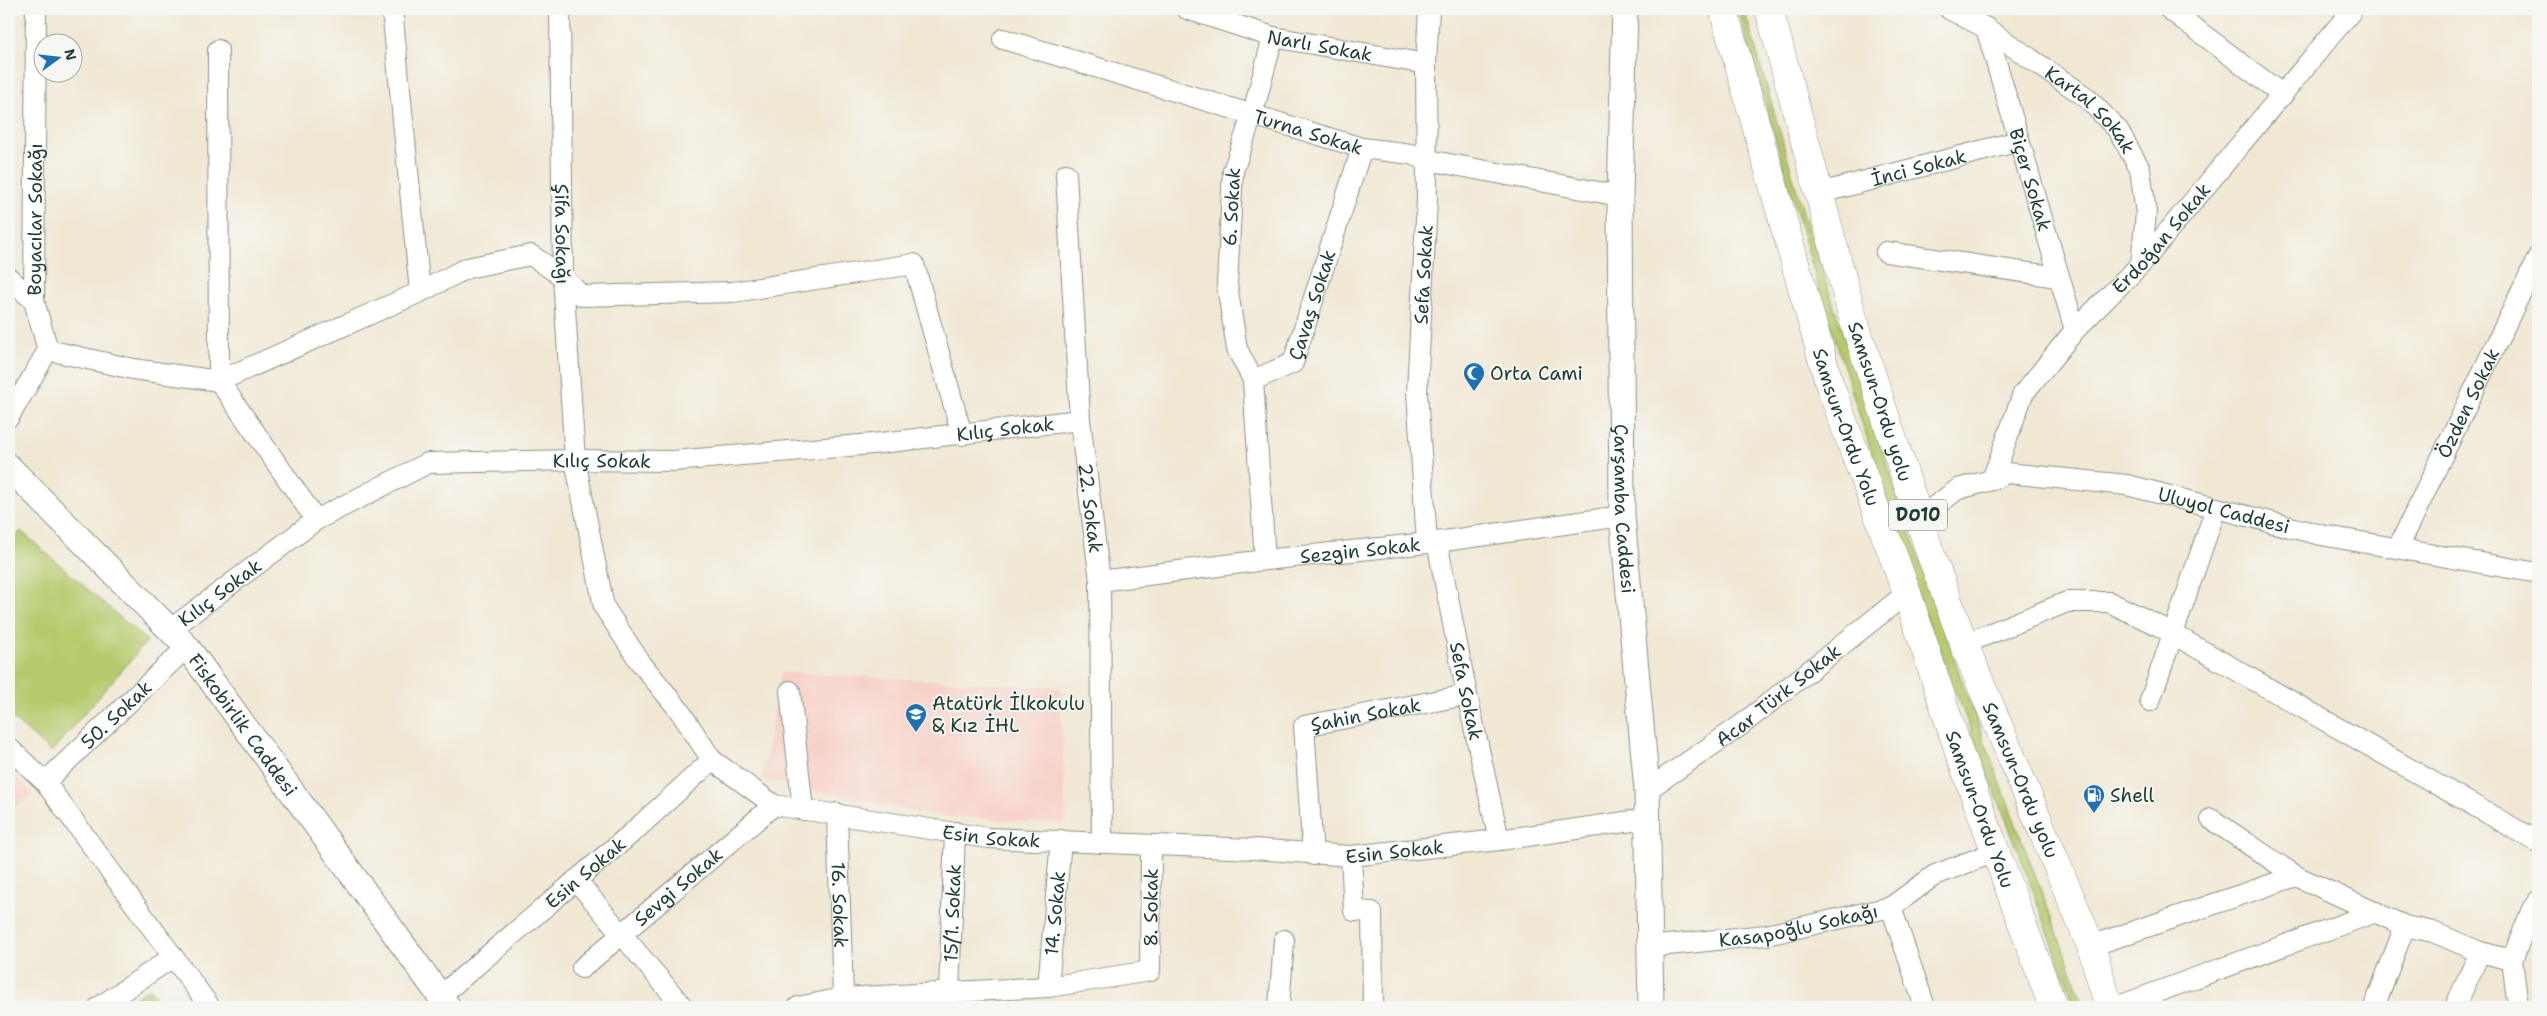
<svg xmlns="http://www.w3.org/2000/svg" width="2547" height="1016" font-family="'Shantell Sans',sans-serif">
<style>
.built{fill:#f7d1c7}
.green{fill:#b6ca6d;stroke:#6a8450}
.lines{fill:none;stroke-linecap:round;stroke-linejoin:round}
.minor-casing{stroke:#889284;stroke-width:22}
.major-casing{stroke:#889284;stroke-width:27}
.highway-casing{stroke:#889284;stroke-width:29}
.minor{stroke:#fff;stroke-width:20}
.major{stroke:#fff;stroke-width:25}
.highway{stroke:#fff;stroke-width:28}
.labels{text-anchor:middle;dominant-baseline:central;stroke-width:4;stroke-linejoin:round;paint-order:stroke}
.shield{fill:#f6f6f2;stroke:#60746d;stroke-width:1}
.shield-label{font-size:18px;font-weight:bold;fill:#1f3d34}
.street-label{font-size:19px;fill:#1f3d34;stroke:#f6f6f2}
.poi-label{font-size:19px;fill:#1f3d34;stroke:#f6f6f2;text-anchor:start}
</style>
<rect width="100%" height="100%" fill="#f6f6f2"/>
<filter id="ink" filterUnits="userSpaceOnUse"><feTurbulence type="fractalNoise" baseFrequency=".02" numOctaves="2"/><feDisplacementMap in="SourceGraphic" scale="10" xChannelSelector="R" yChannelSelector="G"/><feConvolveMatrix kernelMatrix="1 2 1 2 8 2 1 2 1" color-interpolation-filters="sRGB"/></filter>
<filter id="wash" filterUnits="userSpaceOnUse"><feTurbulence type="fractalNoise" baseFrequency=".0096" numOctaves="4" result="noise"/><feDisplacementMap in="SourceGraphic" scale="20" xChannelSelector="R" yChannelSelector="G"/><feGaussianBlur stdDeviation="1.12" result="paint"/><feColorMatrix in="noise" values="0 0 0 0 0 0 0 0 0 0 0 0 0 0 0 0 0 1.4 0 .05"/><feComposite in="paint" operator="in"/></filter>
<g filter="url(#wash)">
<rect width="100%" height="100%" fill="#f1e8d4"/>
<path class="built" d="M 781,672 L 1060,687 L 1066,824 L 930,815 L 762,779 Z
M 9,770 L 33,793 L 9,812 Z"/>
<path class="green" d="M 1738,9 L 1744,9 L 1807,225 L 1905,518 L 1963,684 L 2085,1007 L 2076,1007 L 2013,837 L 1919,600 L 1819,289 Z
M 21,531 L 147,641 L 51,752 L 9,715 L 9,545 Z
M 149,988 L 163,1007 L 123,1007 Z"/>
</g>
<g filter="url(#ink)">
<g class="lines">
<g class="minor-casing">
<g id="minor">
<path d="M 392,9 L 420,292"/>
<path id="s1" d="M 560,9 L 563,277 L 575,460 L 604,607 L 640,662 L 679,710 L 712,760"/>
<path id="s2" d="M 1187,9 L 1273,37 L 1426,64"/>
<path id="s3" d="M 1949,9 L 1986,28 L 2086,97 L 2118,130 L 2140,169 L 2146,213 L 2141,264"/>
<path d="M 2169,9 L 2283,95"/>
<path id="s4" d="M 1986,28 L 2075,330"/>
<path id="s5" d="M 1003,39 L 1362,148 L 1411,154 L 1428,160 L 1620,196"/>
<path d="M 218,50 L 219,381 L 316,520"/>
<path id="s6" d="M 1066,174 L 1080,420 L 1100,581 L 1102,843"/>
<path id="s7" d="M 1820,193 L 2019,141"/>
<path d="M 1886,252 L 2057,277"/>
<path d="M 9,278 L 34,301"/>
<path d="M 48,350 L 133,369 L 219,381 L 420,292 L 467,268 L 531,255 L 563,277 L 582,296 L 733,292 L 914,264 L 962,435"/>
<path id="s8" d="M 1253,380 L 1237,349 L 1227,285 L 1233,171 L 1252,116 L 1273,37"/>
<path id="s9" d="M 9,417 L 48,350 L 34,301 L 36,9"/>
<path id="s10" d="M 1992,480 L 2023,394 L 2075,330 L 2141,264 L 2353,9"/>
<path id="s11" d="M 1919,518 L 1958,489 L 1992,480 L 2007,473 L 2127,485 L 2321,535 L 2538,573"/>
<path id="s12" d="M 1427,542 L 1417,392 L 1427,200 L 1426,64 L 1429,9"/>
<path id="s13" d="M 1437,542 L 1467,695 L 1499,840"/>
<path id="s14" d="M 2398,548 L 2538,257"/>
<path id="s15" d="M 1265,560 L 1253,380 L 1293,363 L 1362,148"/>
<path id="s16" d="M 1100,581 L 1265,560 L 1437,542 L 1622,516"/>
<path id="s17" d="M 171,629 L 316,520 L 428,463 L 575,460 L 673,461 L 872,444 L 1080,420"/>
<path d="M 1964,644 L 2067,602 L 2109,602 L 2159,626 L 2538,842"/>
<path d="M 790,691 L 803,810"/>
<path d="M 2150,701 L 2216,508"/>
<path d="M 9,748 L 45,782 L 210,1007"/>
<path id="s18" d="M 45,782 L 187,647"/>
<path id="s19" d="M 1647,790 L 1740,726 L 1907,593"/>
<path id="s20" d="M 837,813 L 843,998"/>
<path id="s21" d="M 1313,855 L 1304,726 L 1467,695"/>
<path d="M 1351,856 L 1354,911 L 1372,912 L 1373,1007"/>
<path d="M 2296,876 L 2405,926 L 2433,932 L 2480,952 L 2512,960"/>
<path d="M 576,880 L 683,1007"/>
<path d="M 1891,907 L 1925,1007"/>
<path d="M 2091,946 L 2296,876 L 2211,819"/>
<path id="s22" d="M 1648,947 L 1766,935 L 1891,907 L 1935,875 L 1995,852"/>
<path id="s23" d="M 582,968 L 774,805"/>
<path id="s24" d="M 1048,987 L 1061,840"/>
<path id="s25" d="M 949,993 L 955,832"/>
<path id="s26" d="M 439,997 L 633,832 L 712,760 L 774,805 L 988,838 L 1254,849 L 1351,856 L 1499,840 L 1646,819"/>
<path d="M 99,1007 L 173,957"/>
<path id="s27" d="M 798,1007 L 843,998 L 1048,987 L 1150,971 L 1151,845"/>
<path d="M 1279,1007 L 1284,940"/>
<path d="M 2116,1007 L 2376,912"/>
<path d="M 2374,1007 L 2405,926"/>
<path d="M 2455,1007 L 2480,952"/>
<path d="M 2518,1007 L 2512,960 L 2532,909 L 2538,901"/>
</g>
</g>
<g class="major-casing">
<g id="major">
<path id="s28" d="M 1625,9 L 1620,196 L 1622,516 L 1647,790 L 1651,1007"/>
<path id="s29" d="M 9,467 L 187,647 L 448,1007"/>
</g>
</g>
<g class="highway-casing">
<g id="highway">
<path id="s30" d="M 1723,9 L 1830,386 L 1907,593 L 1960,755 L 2053,1007"/>
<path id="s31" d="M 1769,9 L 1853,318 L 1931,555 L 1964,644 L 2091,946 L 2109,1007"/>
</g>
</g>
<use href="#minor" class="minor"/>
<use href="#major" class="major"/>
<use href="#highway" class="highway"/>
</g>
</g>
<defs>
<g id="mosque-pin" transform="scale(1.125)"><path d="M0 17L-7.5 6A9.5 9.5 0 1 1 7.5 6Z" fill="#1f6fb2" stroke="#f6f6f2"/><path d="M3.5-4.9A6 6 0 1 0 3.5 4.9A5 5 0 1 1 3.5-4.9Z" fill="#fff"/></g>
<g id="school-pin" transform="scale(1.125)"><path d="M0 17L-7.5 6A9.5 9.5 0 1 1 7.5 6Z" fill="#1f6fb2" stroke="#f6f6f2"/><path d="M0-5L7-2L0 1L-7-2ZM-4 1L0 2.5L4 1V4Q0 6-4 4Z" fill="#fff"/></g>
<g id="fuel-pin" transform="scale(1.125)"><path d="M0 17L-7.5 6A9.5 9.5 0 1 1 7.5 6Z" fill="#1f6fb2" stroke="#f6f6f2"/><path d="M-5.5-6h7V0h2V4h1.3V-2.5L3-4.5l.8-.8L6-3V5H2.5V1h-1V6h-7ZM-4.2-4.7v3.2H.2V-4.7Z" fill="#fff"/></g>
</defs>
<g fill-rule="evenodd">
<use href="#mosque-pin" x="1474" y="373"/>
<use href="#school-pin" x="916" y="714"/>
<use href="#fuel-pin" x="2094" y="795"/>
</g>
<g class="labels">
<rect class="shield" x="1889" y="499.5" width="58" height="31" rx="4"/>
<g class="shield-label">
<text x="1918" y="515">D010</text>
</g>
<g class="street-label">
<text stroke="none"><textPath href="#s2" startOffset="138">Narlı Sokak</textPath></text>
<text stroke="none"><textPath href="#s3" startOffset="175">Kartal Sokak</textPath></text>
<text stroke="none"><textPath href="#s5" startOffset="319">Turna Sokak</textPath></text>
<text stroke="none"><textPath href="#s7" startOffset="102">İnci Sokak</textPath></text>
<text stroke="none"><textPath href="#s4" startOffset="158">Biçer Sokak</textPath></text>
<text stroke="none"><textPath href="#s8" startOffset="178">6. Sokak</textPath></text>
<text stroke="none"><textPath href="#s9" startOffset="210">Boyacılar Sokağı</textPath></text>
<text stroke="none"><textPath href="#s1" startOffset="225">Şifa Sokağı</textPath></text>
<text stroke="none"><textPath href="#s10" startOffset="300">Erdoğan Sokak</textPath></text>
<text stroke="none"><textPath href="#s12" startOffset="268">Sefa Sokak</textPath></text>
<text stroke="none"><textPath href="#s15" startOffset="285">Çavaş Sokak</textPath></text>
<text stroke="none"><textPath href="#s31" startOffset="408">Samsun-Ordu yolu</textPath></text>
<text stroke="none"><textPath href="#s14" startOffset="161">Özden Sokak</textPath></text>
<text stroke="none"><textPath href="#s30" startOffset="436">Samsun-Ordu Yolu</textPath></text>
<text stroke="none"><textPath href="#s17" startOffset="886">Kılıç Sokak</textPath></text>
<text stroke="none"><textPath href="#s17" startOffset="481">Kılıç Sokak</textPath></text>
<text stroke="none"><textPath href="#s6" startOffset="335">22. Sokak</textPath></text>
<text stroke="none"><textPath href="#s28" startOffset="500">Çarşamba Caddesi</textPath></text>
<text stroke="none"><textPath href="#s11" startOffset="321">Uluyol Caddesi</textPath></text>
<text stroke="none"><textPath href="#s16" startOffset="262">Sezgin Sokak</textPath></text>
<text stroke="none"><textPath href="#s17" startOffset="61">Kılıç Sokak</textPath></text>
<text stroke="none"><textPath href="#s13" startOffset="152">Sefa Sokak</textPath></text>
<text stroke="none"><textPath href="#s19" startOffset="162">Acar Türk Sokak</textPath></text>
<text stroke="none"><textPath href="#s18" startOffset="98">50. Sokak</textPath></text>
<text stroke="none"><textPath href="#s21" startOffset="192">Şahin Sokak</textPath></text>
<text stroke="none"><textPath href="#s29" startOffset="349">Fiskobirlik Caddesi</textPath></text>
<text stroke="none"><textPath href="#s31" startOffset="812">Samsun-Ordu yolu</textPath></text>
<text stroke="none"><textPath href="#s30" startOffset="841">Samsun-Ordu Yolu</textPath></text>
<text stroke="none"><textPath href="#s26" startOffset="658">Esin Sokak</textPath></text>
<text stroke="none"><textPath href="#s26" startOffset="1062">Esin Sokak</textPath></text>
<text stroke="none"><textPath href="#s26" startOffset="192">Esin Sokak</textPath></text>
<text stroke="none"><textPath href="#s23" startOffset="126">Sevgi Sokak</textPath></text>
<text stroke="none"><textPath href="#s20" startOffset="92">16. Sokak</textPath></text>
<text stroke="none"><textPath href="#s27" startOffset="418">8. Sokak</textPath></text>
<text stroke="none"><textPath href="#s25" startOffset="80">15/1. Sokak</textPath></text>
<text stroke="none"><textPath href="#s24" startOffset="74">14. Sokak</textPath></text>
<text stroke="none"><textPath href="#s22" startOffset="152">Kasapoğlu Sokağı</textPath></text>
</g>
<g class="poi-label">
<text x="1490" y="373">Orta Cami</text>
<text x="932" y="703">Atatürk İlkokulu<tspan x="932" dy="22">&amp; Kız İHL</tspan></text>
<text x="2110" y="795">Shell</text>
</g>
</g>
<rect width="2547" height="1016" fill="none" stroke="#f6f6f2" stroke-width="30"/>
<g transform="translate(58 58) rotate(75)"><circle r="24" fill="#f6f6f2" stroke="#a0aca6"/>
<path d="M0-4L9 19L0 12L-9 19Z" fill="#1f6fb2"/>
<text y="-8" font-size="14" font-weight="bold" text-anchor="middle" fill="#1f3d34">N</text>
</g>
</svg>
